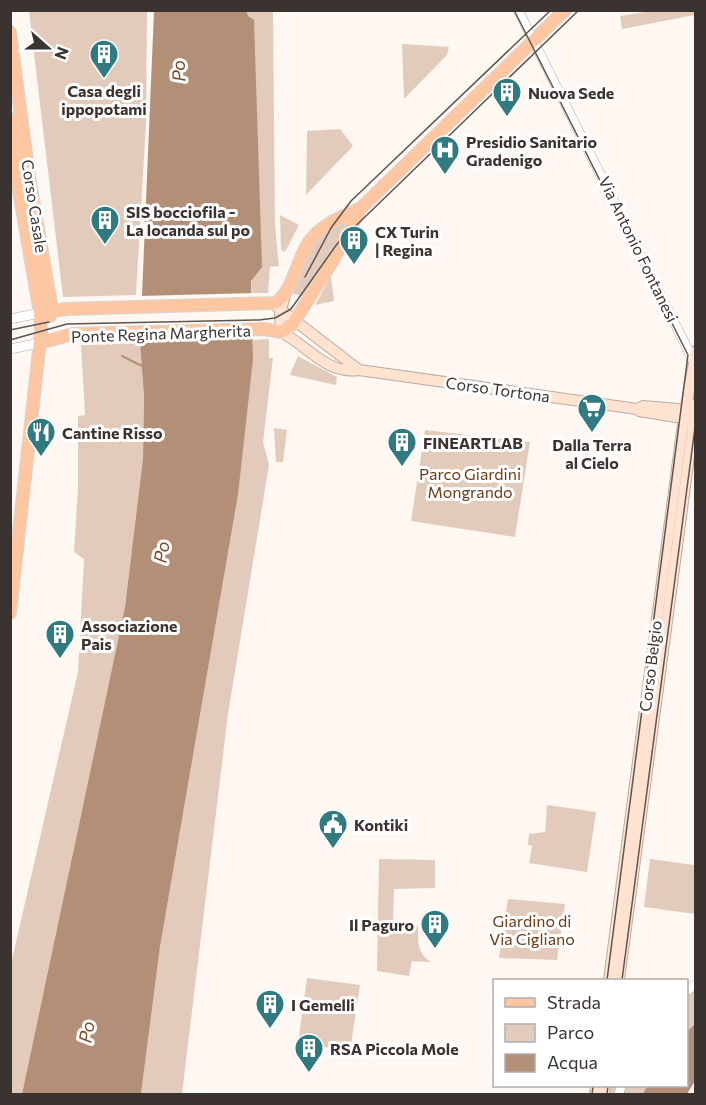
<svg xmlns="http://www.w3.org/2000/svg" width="706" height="1105" font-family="Commissioner,sans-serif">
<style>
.green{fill:#e3cbbc}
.water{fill:#b48f78}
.pier{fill:#fef7f2}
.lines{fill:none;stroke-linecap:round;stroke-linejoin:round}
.stream{stroke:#b48f78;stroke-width:2}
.tertiary-casing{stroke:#bbaba1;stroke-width:10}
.secondary-casing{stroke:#bbaba1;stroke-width:12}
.primary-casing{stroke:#d8d6d5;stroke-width:14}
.tertiary{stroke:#fff;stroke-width:9}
.secondary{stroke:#ffe3d0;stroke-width:10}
.primary{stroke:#fec7a1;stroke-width:12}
.tram{stroke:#5c5550;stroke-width:1.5}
.labels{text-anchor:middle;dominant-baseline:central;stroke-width:6;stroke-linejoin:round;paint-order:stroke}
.poi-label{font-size:16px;font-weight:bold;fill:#3a332f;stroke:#fff;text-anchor:start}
.street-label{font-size:16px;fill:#3a332f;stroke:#fff}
.park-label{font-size:16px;fill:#6b3914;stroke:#fff}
.water-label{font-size:18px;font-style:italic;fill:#7c4925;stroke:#fff}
</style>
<rect width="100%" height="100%" fill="#fef7f2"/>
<path class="green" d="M 29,11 L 147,11 L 146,124 L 136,295 L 63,297 Z
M 237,11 L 273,11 L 275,226 L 279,266 L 270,267 L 268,293 L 252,293 Z
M 651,11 L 695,11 L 695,15 L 622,29 L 620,16 Z
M 402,44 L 449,47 L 447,55 L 404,99 Z
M 340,129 L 353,146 L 306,195 L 307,131 Z
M 280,215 L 299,225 L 285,252 L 281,250 Z
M 351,218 L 306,296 L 293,294 C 310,251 308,241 351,218 Z
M 331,276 L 334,301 L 315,305 Z
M 269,339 L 269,358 L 273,358 L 263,442 L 269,465 L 228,714 L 182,1094 L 141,1094 L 160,947 L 238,495 L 253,340 Z
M 140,343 L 144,396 L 143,458 L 125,607 L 22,1094 L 11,1094 L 11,964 L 78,672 L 84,559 L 74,552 L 78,488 L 78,416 L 85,415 L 81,345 Z
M 298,356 L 337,377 L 336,385 L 290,375 Z
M 274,428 L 287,430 L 283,462 L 276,462 Z
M 425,430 L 530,442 L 515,537 L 411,521 Z
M 547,805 L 596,812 L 587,872 L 529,863 L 532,846 L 528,845 L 529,834 L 545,832 Z
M 695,857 L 695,914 L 644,907 L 650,859 L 694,865 Z
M 379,859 L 435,860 L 435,888 L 394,889 L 393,921 L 418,926 C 418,942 417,953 431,962 L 412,961 L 409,976 L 377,971 Z
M 508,899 L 565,904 L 557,960 L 499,958 Z
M 307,978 L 360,985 L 350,1051 L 298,1043 Z
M 695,988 L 695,1024 L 687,1031 L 687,995 Z
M 608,1086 L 647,1086 L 643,1094 L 607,1094 Z"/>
<path class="water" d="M 154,11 L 246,11 L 248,16 L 254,20 L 262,267 L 251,281 L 253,359 L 238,495 L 160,947 L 141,1094 L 22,1094 L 125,607 L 143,458 L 144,396 L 140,343 Z
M 695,1024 L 695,1081 L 687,1094 L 643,1094 L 647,1086 L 686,1086 L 687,1031 Z"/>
<path class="pier" d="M 255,293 L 256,338 L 137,341 L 139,296 Z"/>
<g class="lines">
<path class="stream" d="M 122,356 L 144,367"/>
<g class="tertiary-casing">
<path id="tertiary" d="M 518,10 L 694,362
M 10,319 L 40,313
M 10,349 L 40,343
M 686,991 L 696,984
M 619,1094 L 621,1086"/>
</g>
<g class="secondary-casing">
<path id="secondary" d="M 286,292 L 280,313 L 281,332 C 308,346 327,375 359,370 L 637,409 L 643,406 L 690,410
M 276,306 L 359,370
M 639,411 L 689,419
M 609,980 L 682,431 L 696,351
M 619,980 L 696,404
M 595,1094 L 596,1086
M 604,1094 L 605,1086"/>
</g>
<g class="primary-casing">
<path id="primary" d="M 10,32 L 29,176 L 52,310 L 50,316
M 10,119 L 19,191 L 40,313 L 41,332 L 10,613
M 40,313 L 67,309 L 275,303 C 293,292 297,259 309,242 C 320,225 342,217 359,209
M 40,343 L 73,334 L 264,329 L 281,332 L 292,325 L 332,262 L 361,208 L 565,10"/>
</g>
<use href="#tertiary" class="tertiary"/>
<use href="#secondary" class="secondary"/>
<use href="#primary" class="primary"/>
<path class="tram" d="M 514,10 L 688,355 L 607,980
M 305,277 L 331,228 L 351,201 L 551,10
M 10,330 L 49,322
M 10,340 L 67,324 L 259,320 L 275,318 L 291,309 L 337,244 L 579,10
M 622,980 L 696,420
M 592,1094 L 593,1086
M 607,1094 L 608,1086"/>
</g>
<defs>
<g id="building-pin" transform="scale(1.5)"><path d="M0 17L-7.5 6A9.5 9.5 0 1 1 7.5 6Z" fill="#317a80" stroke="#fff"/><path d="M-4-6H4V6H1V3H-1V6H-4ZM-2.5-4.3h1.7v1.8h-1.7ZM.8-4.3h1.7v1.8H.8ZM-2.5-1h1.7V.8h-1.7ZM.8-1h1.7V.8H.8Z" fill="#fff"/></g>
<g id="hospital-pin" transform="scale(1.5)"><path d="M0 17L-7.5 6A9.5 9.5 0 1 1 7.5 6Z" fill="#317a80" stroke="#fff"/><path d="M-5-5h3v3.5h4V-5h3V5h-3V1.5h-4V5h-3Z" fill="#fff"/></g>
<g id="supermarket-pin" transform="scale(1.5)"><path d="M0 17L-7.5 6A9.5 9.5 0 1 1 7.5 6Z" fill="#317a80" stroke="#fff"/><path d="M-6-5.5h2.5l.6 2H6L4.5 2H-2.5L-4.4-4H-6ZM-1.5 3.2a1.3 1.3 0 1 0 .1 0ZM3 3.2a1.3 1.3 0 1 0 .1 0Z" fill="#fff"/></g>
<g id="restaurant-pin" transform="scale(1.5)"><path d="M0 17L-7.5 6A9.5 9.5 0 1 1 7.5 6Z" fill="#317a80" stroke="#fff"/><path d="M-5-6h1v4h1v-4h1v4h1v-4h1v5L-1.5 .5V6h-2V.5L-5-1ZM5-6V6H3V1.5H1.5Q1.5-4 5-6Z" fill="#fff"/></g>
<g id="civic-pin" transform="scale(1.5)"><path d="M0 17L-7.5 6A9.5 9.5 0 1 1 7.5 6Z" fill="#317a80" stroke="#fff"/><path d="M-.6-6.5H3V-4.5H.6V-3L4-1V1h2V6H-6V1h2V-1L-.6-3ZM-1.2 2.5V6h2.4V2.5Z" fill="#fff"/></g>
</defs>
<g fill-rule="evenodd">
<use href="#building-pin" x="104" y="54"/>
<use href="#building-pin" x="507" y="92"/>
<use href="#hospital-pin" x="445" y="150"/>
<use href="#building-pin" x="105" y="220"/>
<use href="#building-pin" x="354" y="240"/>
<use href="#supermarket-pin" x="592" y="408"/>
<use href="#restaurant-pin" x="41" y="432"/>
<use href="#building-pin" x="402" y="442"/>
<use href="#building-pin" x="60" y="634"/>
<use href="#civic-pin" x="333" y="824"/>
<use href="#building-pin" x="435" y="924"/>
<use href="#building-pin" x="270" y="1004"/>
<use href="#building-pin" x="309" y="1048"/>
</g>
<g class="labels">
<g class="poi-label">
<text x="104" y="90" text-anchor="middle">Casa degli<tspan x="104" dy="18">ippopotami</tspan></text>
<text x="528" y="92">Nuova Sede</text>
<text x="466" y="141">Presidio Sanitario<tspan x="466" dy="18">Gradenigo</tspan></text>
<text x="126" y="211">SIS bocciofila -<tspan x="126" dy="18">La locanda sul po</tspan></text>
<text x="375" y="231">CX Turin<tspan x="375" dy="18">| Regina</tspan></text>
<text x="62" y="432">Cantine Risso</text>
<text x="423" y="442">FINEARTLAB</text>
<text x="592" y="444" text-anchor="middle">Dalla Terra<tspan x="592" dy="18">al Cielo</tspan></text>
<text x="81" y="625">Associazione<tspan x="81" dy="18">Pais</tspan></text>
<text x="354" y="824">Kontiki</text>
<text x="414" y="924" text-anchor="end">Il Paguro</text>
<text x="291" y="1004">I Gemelli</text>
<text x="330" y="1048">RSA Piccola Mole</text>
</g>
<g class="street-label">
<text transform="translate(35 206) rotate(81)">Corso Casale</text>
<text transform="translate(639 249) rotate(64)">Via Antonio Fontanesi</text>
<text transform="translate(161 333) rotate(-2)">Ponte Regina Margherita</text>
<text transform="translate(498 389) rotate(8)">Corso Tortona</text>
<text transform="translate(650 666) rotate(-83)">Corso Belgio</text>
</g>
<g class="park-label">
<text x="470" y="473">Parco Giardini<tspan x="470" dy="18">Mongrando</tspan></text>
<text x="532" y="920">Giardino di<tspan x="532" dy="18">Via Cigliano</tspan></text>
</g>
<g class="water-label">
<text transform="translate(178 71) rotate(-92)">Po</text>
<text transform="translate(161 552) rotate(-81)">Po</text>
<text transform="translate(86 1032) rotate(-81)">Po</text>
</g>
</g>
<rect width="706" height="1105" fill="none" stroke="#3a332f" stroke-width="24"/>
<rect x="493" y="979" width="195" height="108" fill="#ffffff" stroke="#b0adac" stroke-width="1.5"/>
<rect x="505" y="998" width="30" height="9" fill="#fec7a1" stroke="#b0adac" stroke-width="1.5"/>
<text x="547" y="1009" font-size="18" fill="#3a332f">Strada</text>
<rect x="505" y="1024" width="30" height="18" fill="#e3cbbc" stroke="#b0adac" stroke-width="1.5"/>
<text x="547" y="1039" font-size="18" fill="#3a332f">Parco</text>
<rect x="505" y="1054" width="30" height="18" fill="#b48f78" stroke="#b0adac" stroke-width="1.5"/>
<text x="547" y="1069" font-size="18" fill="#3a332f">Acqua</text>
<g transform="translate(48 48) rotate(111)" stroke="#ffffff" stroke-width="4.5" paint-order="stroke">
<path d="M0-4.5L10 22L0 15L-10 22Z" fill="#3a332f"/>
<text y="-9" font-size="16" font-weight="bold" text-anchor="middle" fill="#3a332f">N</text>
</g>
</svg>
